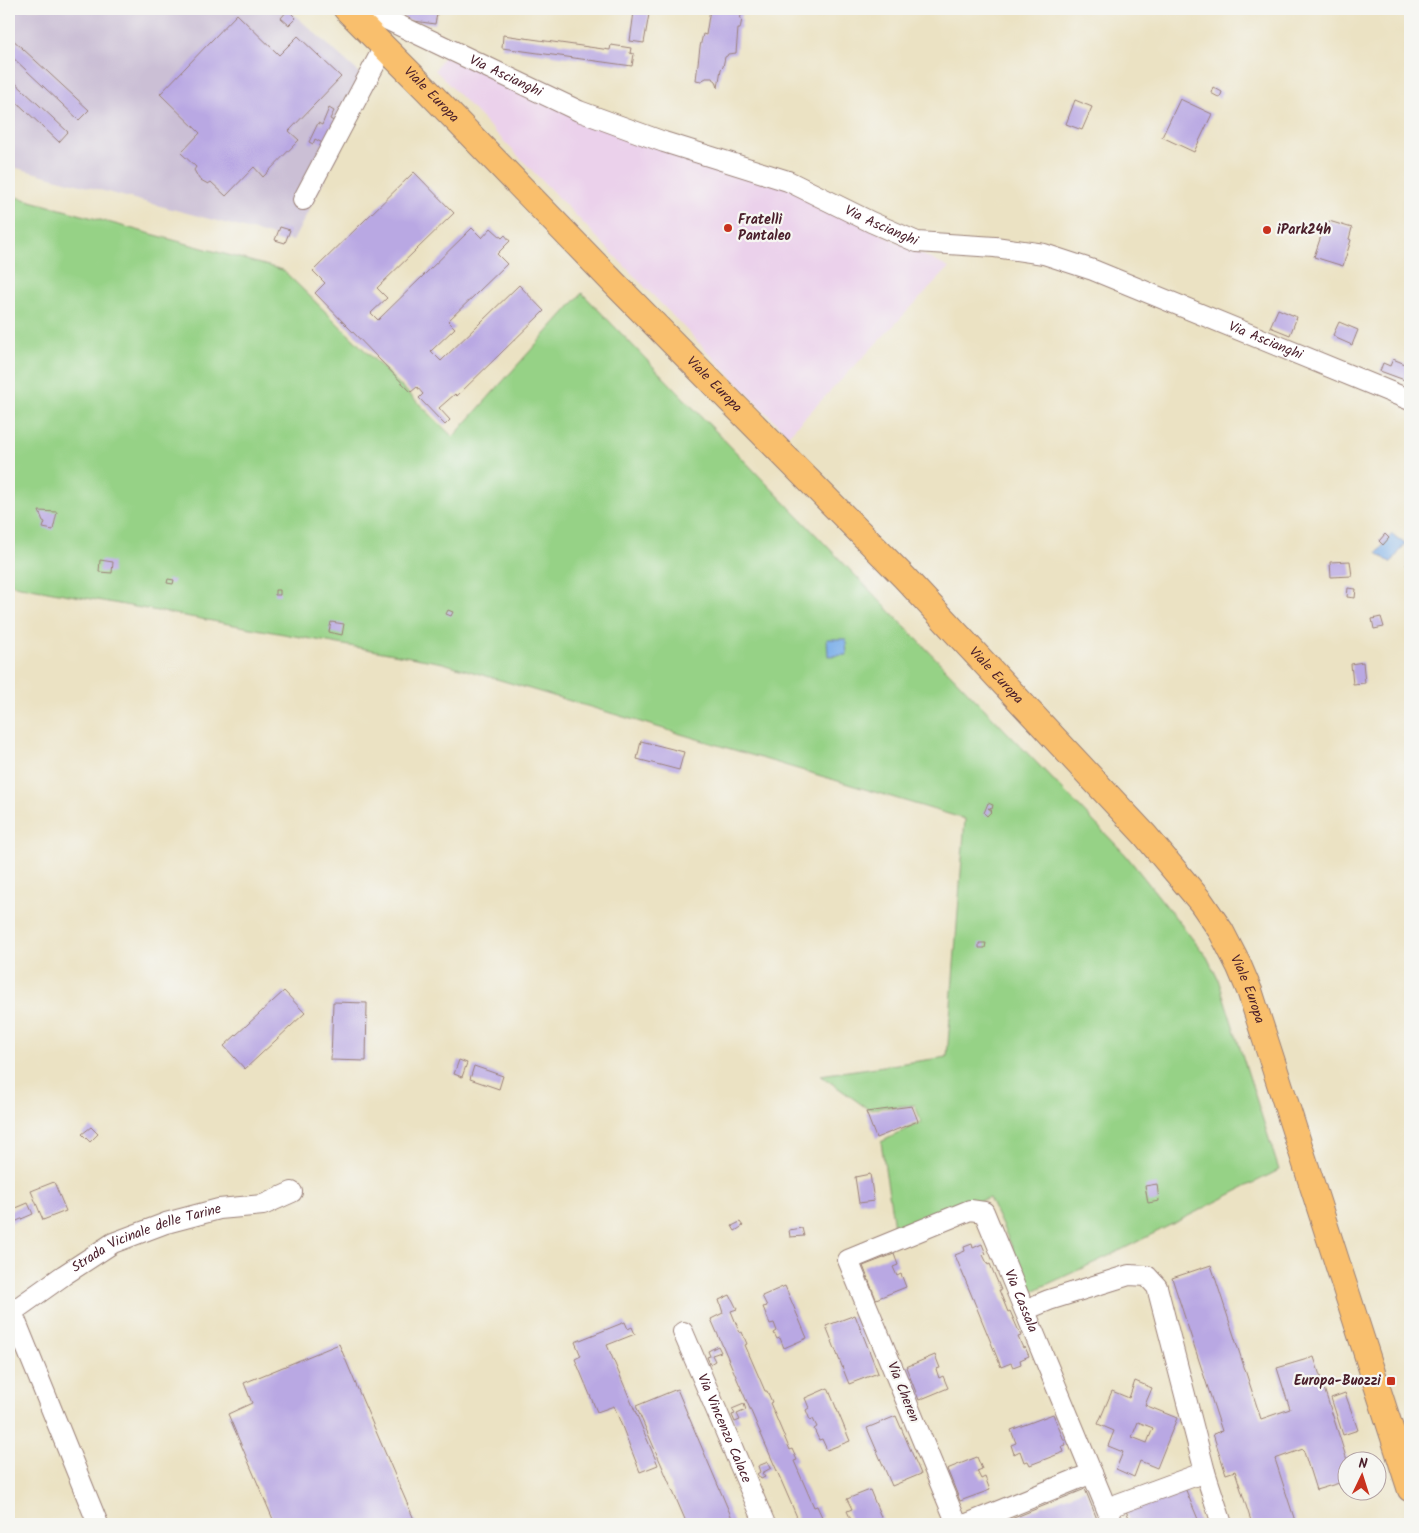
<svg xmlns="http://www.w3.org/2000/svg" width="1419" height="1533" font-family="Kalam,sans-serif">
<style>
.built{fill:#ebd1eb}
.industrial{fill:#cbbfd5}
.green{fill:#96d286;stroke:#707858}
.water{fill:#7cafe9;stroke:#63678a}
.building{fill:#b9a8e3;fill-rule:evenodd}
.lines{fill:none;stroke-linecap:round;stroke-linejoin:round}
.minor-casing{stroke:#9a8077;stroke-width:22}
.major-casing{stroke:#9a8077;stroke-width:27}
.minor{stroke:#fff;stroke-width:20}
.major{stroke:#f9bf6d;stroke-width:25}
.poi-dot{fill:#c8321e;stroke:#f6f6f2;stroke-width:2}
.labels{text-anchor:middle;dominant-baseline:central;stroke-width:4.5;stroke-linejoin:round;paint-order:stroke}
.street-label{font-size:14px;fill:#4a1f2b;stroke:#f6f6f2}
.poi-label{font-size:14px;font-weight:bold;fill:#4a1f2b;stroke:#f6f6f2;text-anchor:start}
</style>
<rect width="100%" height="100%" fill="#f6f6f2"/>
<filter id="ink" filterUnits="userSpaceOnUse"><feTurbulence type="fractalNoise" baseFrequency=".02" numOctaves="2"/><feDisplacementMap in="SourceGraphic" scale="10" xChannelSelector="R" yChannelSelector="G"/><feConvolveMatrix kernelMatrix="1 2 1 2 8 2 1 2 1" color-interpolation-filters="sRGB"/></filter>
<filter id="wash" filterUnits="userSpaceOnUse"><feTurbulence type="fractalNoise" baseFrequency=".0096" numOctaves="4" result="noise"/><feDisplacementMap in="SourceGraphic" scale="20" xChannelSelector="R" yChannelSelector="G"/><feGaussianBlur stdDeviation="1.12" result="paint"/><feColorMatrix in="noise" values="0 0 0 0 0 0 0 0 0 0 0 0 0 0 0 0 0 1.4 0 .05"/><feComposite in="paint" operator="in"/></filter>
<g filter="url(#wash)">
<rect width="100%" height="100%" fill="#ebe2c3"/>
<path class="built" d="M 444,56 L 788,187 L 949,268 L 788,435 L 435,70 Z"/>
<path class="industrial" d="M 9,9 L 288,9 L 373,85 L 293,241 L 9,166 Z"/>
<path class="green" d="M 9,195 L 283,270 L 453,437 L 582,293 L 1125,854 L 1207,957 L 1218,979 L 1279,1170 L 1115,1253 L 1033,1291 L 989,1198 L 894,1227 L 881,1142 L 921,1122 L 915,1105 L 868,1109 L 820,1075 L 947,1057 L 965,819 L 443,663 L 9,584 Z"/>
<path class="water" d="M 1392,534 L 1405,544 L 1391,563 L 1377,553 Z
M 827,639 L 846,639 L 847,655 L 828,656 Z"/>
<g id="blocks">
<path class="building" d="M 389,9 L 438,9 L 435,24 L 407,20 L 398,12 L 396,14 Z
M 590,9 L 614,9 L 613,13 L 590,10 Z
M 710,9 L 743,9 L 740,19 L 742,19 L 740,29 L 738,29 L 736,53 L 728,54 L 727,56 L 725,57 L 723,67 L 721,69 L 718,88 L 716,81 L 712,78 L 706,78 L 701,81 L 696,80 L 700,47 L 703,34 L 706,35 Z
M 288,10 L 296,18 L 289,25 L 281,18 Z
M 634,12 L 649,14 L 644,43 L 630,41 Z
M 237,14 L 279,55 L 298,36 L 341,77 L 289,131 L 299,140 L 263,177 L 254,167 L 226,196 L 211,182 L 208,184 L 199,179 L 194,170 L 196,167 L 181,153 L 200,133 L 160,94 Z
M 503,35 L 610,50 L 611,45 L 631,48 L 630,53 L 634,54 L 632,66 L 502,48 Z
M 9,36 L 89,110 L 79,120 L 9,54 Z
M 9,77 L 68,132 L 59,142 L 9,95 Z
M 1213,87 L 1222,92 L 1220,98 L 1211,93 Z
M 1180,99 L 1212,114 L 1194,152 L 1162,137 Z
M 1075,100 L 1092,107 L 1082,130 L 1066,124 Z
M 329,108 L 334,111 L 330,119 L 339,124 L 328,146 L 315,139 L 313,144 L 309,142 L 318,123 L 322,125 Z
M 414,172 L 454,213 L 377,288 L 387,298 L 371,313 L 378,320 L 472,228 L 482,238 L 491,228 L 502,238 L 505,235 L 510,241 L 497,254 L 507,264 L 448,321 L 455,328 L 431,351 L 441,361 L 519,285 L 544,311 L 457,396 L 455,394 L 439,408 L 450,420 L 445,425 L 419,398 L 423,394 L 417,387 L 411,392 L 315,293 L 325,283 L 313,271 Z
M 1329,221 L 1352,228 L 1349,239 L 1351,240 L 1343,266 L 1314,257 L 1323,230 L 1324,231 L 1327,223 L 1329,223 Z
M 280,227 L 290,230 L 285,243 L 275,240 Z
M 1278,309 L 1297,317 L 1290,335 L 1270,327 Z
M 1339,322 L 1358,330 L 1352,345 L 1336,338 L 1336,337 L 1333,335 Z
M 1393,359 L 1410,366 L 1410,382 L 1380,371 L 1383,363 L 1390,366 Z
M 39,511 L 57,512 L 53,530 L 43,528 L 45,522 L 43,521 Z
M 1385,534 L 1389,538 L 1383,545 L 1379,541 Z
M 1410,555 L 1410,567 L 1406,565 Z
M 100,560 L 113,562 L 112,573 L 99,572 Z
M 1350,561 L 1352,576 L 1331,577 L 1330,562 Z
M 168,579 L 174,580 L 173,584 L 167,583 Z
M 1348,588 L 1356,589 L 1355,598 L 1347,597 Z
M 275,590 L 280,590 L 280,595 L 275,595 Z
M 448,610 L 453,612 L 451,616 L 446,614 Z
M 1381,617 L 1384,627 L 1374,629 L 1372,619 Z
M 331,622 L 344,624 L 342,635 L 329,632 Z
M 1363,662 L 1365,683 L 1353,684 L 1351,664 Z
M 641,741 L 684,752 L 679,770 L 637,759 Z
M 988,803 L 993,805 L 992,809 L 988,808 L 992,811 L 987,816 L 984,813 Z
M 979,943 L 986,943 L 985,948 L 979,948 Z
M 284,991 L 305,1013 L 245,1069 L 224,1046 Z
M 333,1002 L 367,1003 L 366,1061 L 331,1060 Z
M 459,1060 L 467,1063 L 462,1077 L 454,1074 Z
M 474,1066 L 503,1076 L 499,1089 L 470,1079 Z
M 912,1106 L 918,1121 L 876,1138 L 866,1112 Z
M 91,1127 L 98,1134 L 90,1142 L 82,1134 Z
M 870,1174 L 874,1201 L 859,1203 L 855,1177 Z
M 54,1182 L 66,1211 L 43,1220 L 31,1191 Z
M 1157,1184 L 1159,1201 L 1148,1203 L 1145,1186 Z
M 28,1203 L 33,1214 L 12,1223 L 9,1211 Z
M 740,1222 L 743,1226 L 735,1231 L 732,1226 Z
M 802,1228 L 804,1236 L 790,1237 L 789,1230 Z
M 972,1244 L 973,1248 L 982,1244 L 986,1254 L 983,1255 L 988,1265 L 990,1264 L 1001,1290 L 999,1290 L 1008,1312 L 1010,1311 L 1021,1336 L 1018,1337 L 1023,1348 L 1025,1347 L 1029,1356 L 1020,1360 L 1021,1364 L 1013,1367 L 1011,1363 L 1001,1367 L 955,1255 L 965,1251 L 964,1247 Z
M 894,1254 L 898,1265 L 893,1267 L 897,1276 L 901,1274 L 906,1287 L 876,1299 L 863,1266 Z
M 1211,1265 L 1261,1419 L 1290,1409 L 1277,1368 L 1314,1357 L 1347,1460 L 1346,1481 L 1316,1490 L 1303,1449 L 1275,1459 L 1296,1524 L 1252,1524 L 1235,1471 L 1226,1474 L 1213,1434 L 1222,1431 L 1172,1278 Z
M 785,1286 L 807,1338 L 784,1348 L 780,1338 L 777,1339 L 774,1333 L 777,1331 L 774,1323 L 770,1324 L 763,1307 L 767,1306 L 762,1296 Z
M 730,1295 L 737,1309 L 731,1311 L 740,1333 L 742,1332 L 747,1344 L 745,1345 L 765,1391 L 767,1391 L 772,1402 L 770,1403 L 790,1450 L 792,1449 L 797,1460 L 794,1461 L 814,1507 L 817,1506 L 822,1517 L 820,1518 L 823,1524 L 800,1524 L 711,1319 L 723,1313 L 719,1300 Z
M 855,1315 L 878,1373 L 849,1384 L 826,1326 Z
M 625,1322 L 628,1329 L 632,1327 L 635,1334 L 607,1345 L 658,1465 L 640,1472 L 614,1406 L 597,1412 L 575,1359 L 581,1356 L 575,1342 Z
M 339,1344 L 362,1399 L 416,1524 L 275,1524 L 228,1414 L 252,1403 L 244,1383 Z
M 718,1346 L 721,1352 L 712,1355 L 715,1361 L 710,1364 L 707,1357 L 710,1356 L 708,1351 Z
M 935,1355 L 940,1368 L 936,1369 L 939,1378 L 943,1376 L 948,1388 L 919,1400 L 906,1367 Z
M 1135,1381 L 1152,1388 L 1145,1405 L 1177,1418 L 1157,1468 L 1140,1461 L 1134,1477 L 1116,1469 L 1123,1452 L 1108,1446 L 1114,1431 L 1098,1424 L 1112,1391 L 1129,1398 ZM 1138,1422 L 1153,1428 L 1147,1443 L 1132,1437 Z
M 828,1388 L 850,1441 L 827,1450 L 822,1439 L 819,1440 L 814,1429 L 817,1427 L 813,1419 L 810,1420 L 806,1410 L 809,1408 L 805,1398 Z
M 677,1389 L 734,1523 L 730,1524 L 687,1524 L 636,1406 Z
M 1345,1393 L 1358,1430 L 1343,1435 L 1331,1398 Z
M 744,1404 L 746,1410 L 737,1414 L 740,1420 L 735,1422 L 732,1415 L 735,1414 L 732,1409 Z
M 1053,1414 L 1066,1445 L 1062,1446 L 1064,1452 L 1030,1465 L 1028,1461 L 1024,1462 L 1020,1451 L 1014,1454 L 1011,1445 L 1016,1443 L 1011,1430 Z
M 896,1416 L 921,1474 L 892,1486 L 867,1428 Z
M 977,1457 L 982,1469 L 977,1471 L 981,1479 L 985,1477 L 990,1490 L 960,1501 L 947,1469 Z
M 768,1462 L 771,1468 L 762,1473 L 765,1477 L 761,1479 L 757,1474 L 760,1472 L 758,1466 Z
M 1185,1488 L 1200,1524 L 1132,1524 L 1126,1511 Z
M 1085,1489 L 1099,1524 L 1074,1524 L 1073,1522 L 1067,1524 L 999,1524 Z
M 870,1490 L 879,1512 L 884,1524 L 856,1524 L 855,1521 L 852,1522 L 847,1511 L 852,1509 L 847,1499 Z
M 794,1520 L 796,1524 L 784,1524 Z"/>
</g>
</g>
<g filter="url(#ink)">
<use href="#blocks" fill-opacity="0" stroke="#9a8077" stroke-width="1"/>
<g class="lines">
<g class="minor-casing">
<g id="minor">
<path id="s1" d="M 365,9 L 579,111 L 664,142 L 788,181 L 871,222 L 917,242 L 995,247 L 1044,254 L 1093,270 L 1410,400"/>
<path d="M 303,200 L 384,47"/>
<path d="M 1025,1310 L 1049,1300 L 1129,1275 L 1147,1276 L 1157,1287 L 1205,1472 L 1222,1524"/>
<path id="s2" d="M 683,1332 L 765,1524"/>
<path d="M 1107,1508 L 1205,1472"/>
<path id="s3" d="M 98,1524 L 12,1312 L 64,1275 L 113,1243 L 166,1223 L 219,1209 L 263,1205 L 292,1192"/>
<path id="s4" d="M 957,1524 L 848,1260 L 970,1210 L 984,1212 L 1113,1524"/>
<path d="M 967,1524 L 1092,1473"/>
</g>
</g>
<g class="major-casing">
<g id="major">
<path id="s5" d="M 346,9 L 426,89 L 614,283 L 904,577 L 1145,835 L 1201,902 L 1221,931 L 1239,966 L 1250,992 L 1410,1489"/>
</g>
</g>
<use href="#minor" class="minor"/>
<use href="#major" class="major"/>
</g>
</g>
<g class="poi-dot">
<circle cx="728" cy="228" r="5"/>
<circle cx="1267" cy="230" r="5"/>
<rect x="1386" y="1376" width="10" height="10" rx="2.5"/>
</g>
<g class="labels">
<g class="street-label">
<text stroke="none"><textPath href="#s1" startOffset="156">Via Ascianghi</textPath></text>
<text stroke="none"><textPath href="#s5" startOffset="121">Viale Europa</textPath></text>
<text stroke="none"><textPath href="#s1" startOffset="561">Via Ascianghi</textPath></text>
<text stroke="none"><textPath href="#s1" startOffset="966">Via Ascianghi</textPath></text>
<text stroke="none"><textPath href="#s5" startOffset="526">Viale Europa</textPath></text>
<text stroke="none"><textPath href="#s5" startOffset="931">Viale Europa</textPath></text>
<text stroke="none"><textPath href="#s5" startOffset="1336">Viale Europa</textPath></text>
<text stroke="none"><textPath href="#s3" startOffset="384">Strada Vicinale delle Tarine</textPath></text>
<text stroke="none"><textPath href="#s4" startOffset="528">Via Cassala</textPath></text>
<text transform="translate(903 1392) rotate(68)">Via Cheren</text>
<text stroke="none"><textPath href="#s2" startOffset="105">Via Vincenzo Calace</textPath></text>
</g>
<g class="poi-label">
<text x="738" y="220">Fratelli<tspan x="738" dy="16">Pantaleo</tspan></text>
<text x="1277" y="230">iPark24h</text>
<text x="1381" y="1381" text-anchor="end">Europa-Buozzi</text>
</g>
</g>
<rect width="1419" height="1533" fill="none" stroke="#f6f6f2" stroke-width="30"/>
<g transform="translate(1362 1476) rotate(4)"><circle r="24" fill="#f6f6f2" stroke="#b1a0a2"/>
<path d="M0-4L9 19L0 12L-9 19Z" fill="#c8321e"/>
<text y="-8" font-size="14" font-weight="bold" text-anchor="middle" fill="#4a1f2b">N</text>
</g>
</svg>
